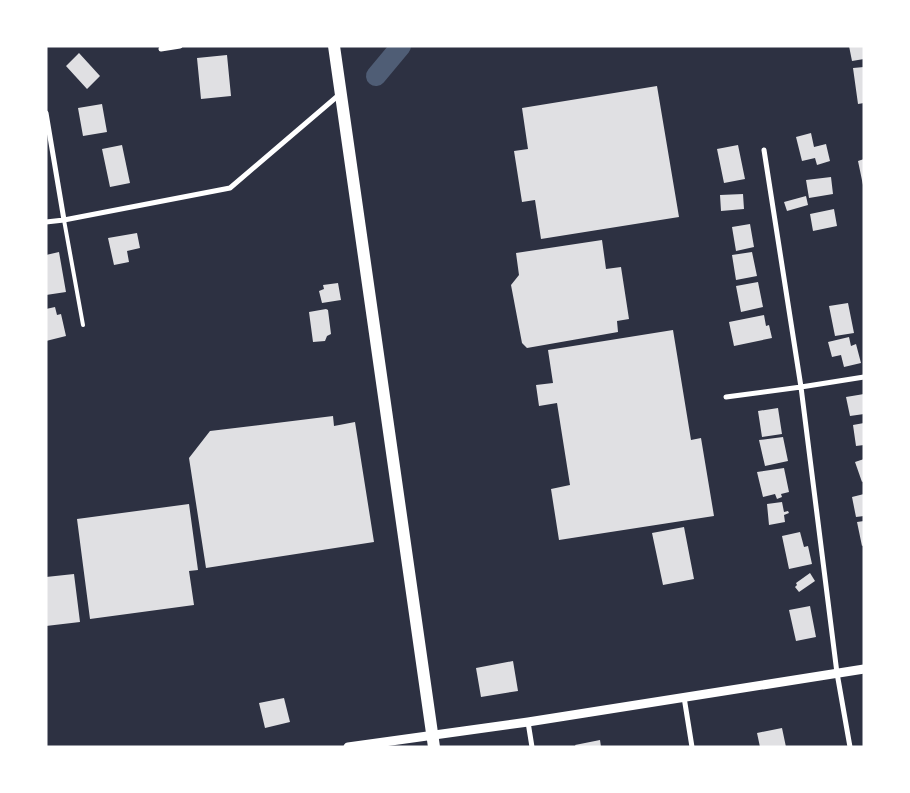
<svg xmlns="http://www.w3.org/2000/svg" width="910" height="793" font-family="'PT Sans Narrow',sans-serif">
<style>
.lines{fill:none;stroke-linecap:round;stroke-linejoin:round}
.canal{stroke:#4f5d75;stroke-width:20}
.building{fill:#e0e0e3}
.service{stroke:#fff;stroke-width:4}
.minor{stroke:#fff;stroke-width:5}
.tertiary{stroke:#fff;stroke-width:9}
.primary{stroke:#fff;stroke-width:12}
</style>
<rect width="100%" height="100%" fill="#2d3142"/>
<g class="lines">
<path class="canal" d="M 376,76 L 401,46"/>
</g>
<path class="building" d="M 849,46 L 864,46 L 864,59 L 852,61 Z
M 79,53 L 100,76 L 87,89 L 66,66 Z
M 227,55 L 231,96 L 201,99 L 197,58 Z
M 864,67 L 864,103 L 858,104 L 853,68 Z
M 657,86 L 679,217 L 541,239 L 535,200 L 522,202 L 514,151 L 528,149 L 522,108 Z
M 102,104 L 107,132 L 83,136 L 78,108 Z
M 811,133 L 814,147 L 826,144 L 830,161 L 817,165 L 815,158 L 802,161 L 796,137 Z
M 122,145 L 130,183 L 110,187 L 102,149 Z
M 738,145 L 745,179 L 724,183 L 717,149 Z
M 864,159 L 864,185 L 863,185 L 858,161 Z
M 831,177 L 833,194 L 809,198 L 806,180 Z
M 743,194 L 744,209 L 721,211 L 720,195 Z
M 806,196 L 808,205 L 787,211 L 784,202 Z
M 834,209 L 837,226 L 813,231 L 810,214 Z
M 750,224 L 754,247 L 736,251 L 732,227 Z
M 137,233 L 140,248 L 127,251 L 129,262 L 114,265 L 108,238 Z
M 602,240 L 606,269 L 621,267 L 629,319 L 617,321 L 618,332 L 527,348 L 522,343 L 511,285 L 519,275 L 516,253 Z
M 59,252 L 66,292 L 46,295 L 46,255 Z
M 752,252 L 757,276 L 736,280 L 732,255 Z
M 758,282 L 763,307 L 741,312 L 736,286 Z
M 338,283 L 341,300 L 322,303 L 319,291 L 324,289 L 323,285 Z
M 848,303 L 854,333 L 835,336 L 829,306 Z
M 55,307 L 57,315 L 61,314 L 66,336 L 46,341 L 46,309 Z
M 326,309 L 328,310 L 331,334 L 327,336 L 325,341 L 313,342 L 309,312 Z
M 764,315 L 766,326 L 769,325 L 772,338 L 734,346 L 729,322 Z
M 673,330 L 691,440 L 701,438 L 714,516 L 559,540 L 551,489 L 570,485 L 557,403 L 539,406 L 536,385 L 553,383 L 548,350 Z
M 849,337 L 851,346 L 856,344 L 861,363 L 844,367 L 841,355 L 832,357 L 828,342 Z
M 864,394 L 864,414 L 850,416 L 846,397 Z
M 778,408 L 782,434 L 762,437 L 758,411 Z
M 333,416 L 334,426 L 355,422 L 374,542 L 206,568 L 189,458 L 210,431 Z
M 864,423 L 864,445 L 856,446 L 853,425 Z
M 783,437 L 788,461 L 765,466 L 759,440 Z
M 864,459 L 864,481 L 862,482 L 855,462 Z
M 784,468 L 789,492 L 781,494 L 782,497 L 777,499 L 775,494 L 763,497 L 757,472 Z
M 864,494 L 864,516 L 856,517 L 852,497 Z
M 782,502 L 784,512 L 788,511 L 789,513 L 784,515 L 785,522 L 769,525 L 767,504 Z
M 189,504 L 198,570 L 189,571 L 194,605 L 90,619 L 77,519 Z
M 864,521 L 864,545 L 862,546 L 857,522 Z
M 684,527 L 694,579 L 663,585 L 652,533 Z
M 800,532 L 804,547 L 808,546 L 812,564 L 789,569 L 782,536 Z
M 810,573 L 815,581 L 799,592 L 795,587 L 797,585 L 796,583 Z
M 74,574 L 80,622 L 46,626 L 46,577 Z
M 810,606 L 816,637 L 796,641 L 789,610 Z
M 513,661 L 518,691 L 481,697 L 476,668 Z
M 284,698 L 290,722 L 265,728 L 259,703 Z
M 782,728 L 786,747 L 760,747 L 757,733 Z
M 600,740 L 601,747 L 576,747 L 575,745 Z"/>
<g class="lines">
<path class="service" d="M 64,220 L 83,325"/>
<path class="minor" d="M 161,49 L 180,46
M 46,113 L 64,220
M 764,150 L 801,387 L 837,673 L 850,747
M 46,222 L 64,220 L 230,188 L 340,94
M 726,397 L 801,387 L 864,377
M 684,697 L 692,747
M 528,722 L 532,747"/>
<path class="tertiary" d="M 348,747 L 528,722 L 864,669"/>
<path class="primary" d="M 334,46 L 434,747"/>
</g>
<rect width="910" height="793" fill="none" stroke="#ffffff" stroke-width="95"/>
</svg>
